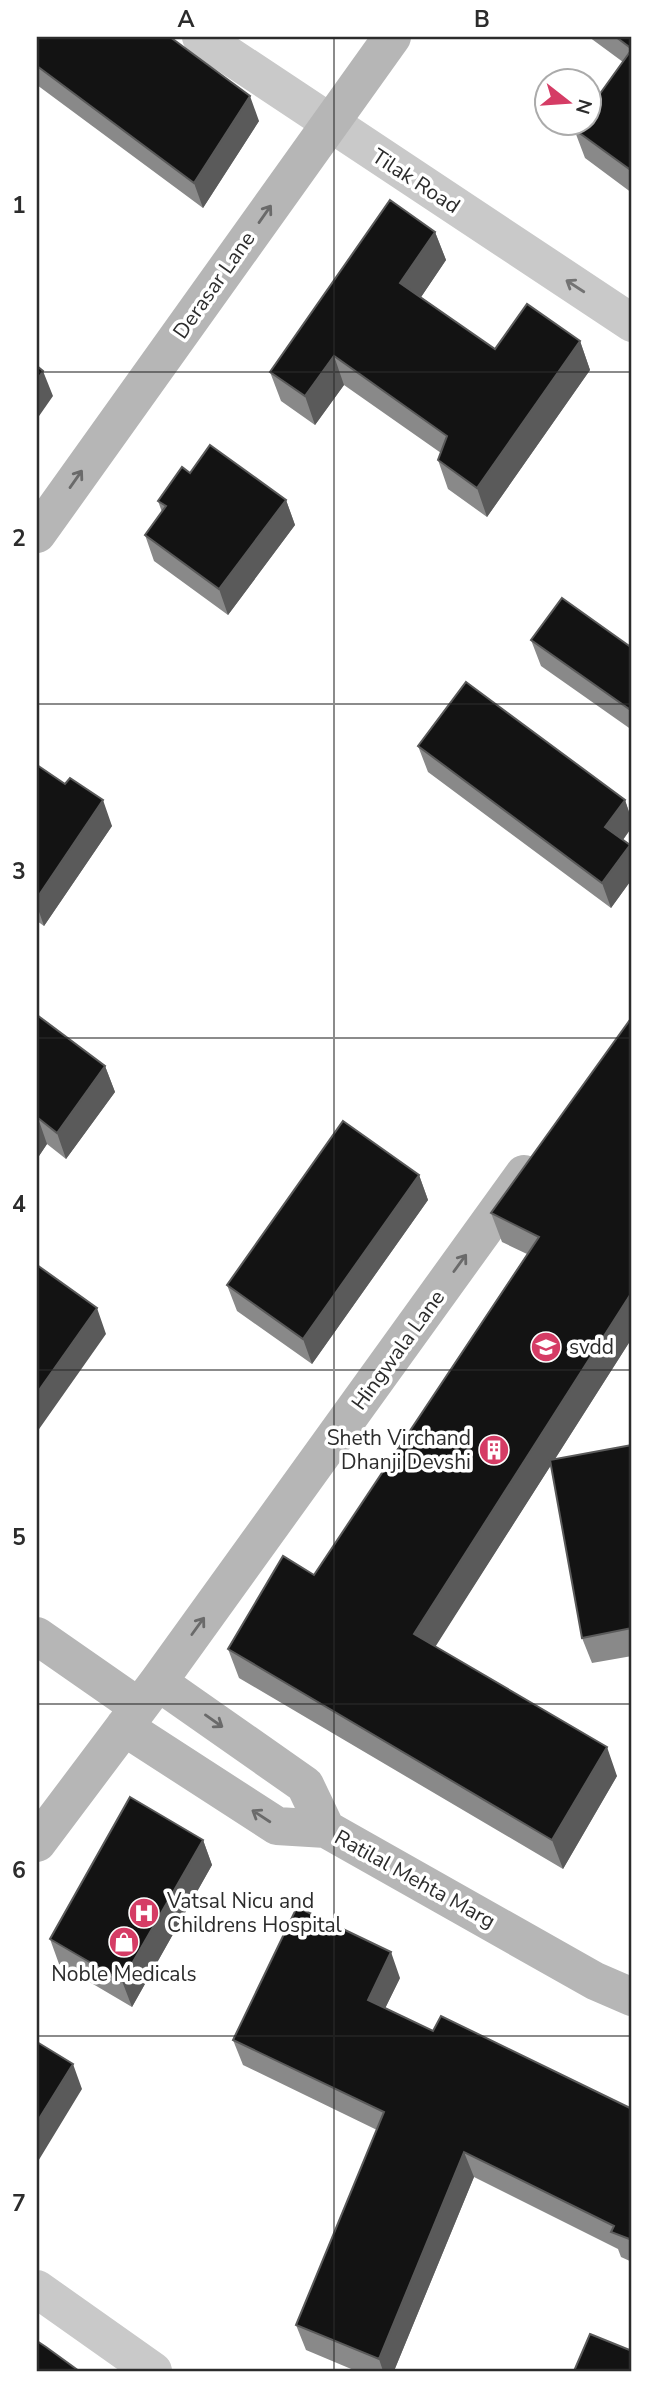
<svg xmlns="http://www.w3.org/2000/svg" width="669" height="2408" font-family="'Nunito Sans',sans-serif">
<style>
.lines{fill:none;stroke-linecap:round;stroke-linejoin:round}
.street{stroke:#c9c9c9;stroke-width:38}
.secondary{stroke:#b6b6b6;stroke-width:38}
.wall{fill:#898989}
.shaded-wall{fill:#5a5a5a}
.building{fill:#131313;stroke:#5a5a5a;stroke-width:2}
.oneway{stroke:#6a6a6a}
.oneway2{stroke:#737373}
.grid{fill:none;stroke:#2c2c2c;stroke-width:2;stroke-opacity:0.55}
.labels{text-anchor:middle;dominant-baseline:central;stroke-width:7;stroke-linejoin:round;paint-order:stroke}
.street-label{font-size:21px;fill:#2c2c2c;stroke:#fff}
.poi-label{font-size:21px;fill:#2c2c2c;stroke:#fff;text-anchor:start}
.neatline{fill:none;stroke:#2c2c2c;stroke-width:2.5}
.grid-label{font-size:23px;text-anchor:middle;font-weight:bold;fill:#2c2c2c}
</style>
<rect width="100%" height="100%" fill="#fff"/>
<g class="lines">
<path class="street" d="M 201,37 L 632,323
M 37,2289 L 153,2371"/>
<path class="secondary" d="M 37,534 L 392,37
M 37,1636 L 139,1707
M 158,1682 L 305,1785 L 326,1829 L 595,1981 L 632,1997
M 124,1727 L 277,1826 L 326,1829
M 37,1843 L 158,1682 L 524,1174"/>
</g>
<path class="wall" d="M 37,37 L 259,121 L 203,208 L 37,85 Z
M 589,37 L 632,37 L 632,193 L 585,158 L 574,129 L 623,62 Z
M 435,232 L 446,260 L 421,297 L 495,349 L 580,341 L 590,370 L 487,517 L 448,489 L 438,460 L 441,453 L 344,385 L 315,425 L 281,401 L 270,372 Z
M 190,473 L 286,500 L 295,525 L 228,615 L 154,561 L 145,535 L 162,512 L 158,501 Z
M 531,640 L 632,648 L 632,730 L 541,666 Z
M 418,746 L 625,800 L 632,821 L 632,827 L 623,840 L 630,845 L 632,852 L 632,879 L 611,908 L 428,772 Z
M 37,765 L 65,784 L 112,826 L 44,926 L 37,921 Z
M 37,1015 L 105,1066 L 115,1092 L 66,1159 L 47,1144 L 37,1159 Z
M 632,1017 L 632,1338 L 555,1459 L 632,1445 L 632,1656 L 592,1663 L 582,1638 L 551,1465 L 435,1646 L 617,1776 L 563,1869 L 239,1678 L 228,1649 L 314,1575 L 527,1254 L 502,1242 L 491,1213 Z
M 419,1175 L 428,1200 L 312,1364 L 237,1311 L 227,1285 Z
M 203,1840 L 212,1865 L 132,2007 L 59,1964 L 50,1939 Z
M 400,1978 L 385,2008 L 433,2031 L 632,2109 L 632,2262 L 621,2257 L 618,2249 L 474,2177 L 394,2371 L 356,2371 L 306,2350 L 296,2325 L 377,2130 L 243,2065 L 233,2040 Z"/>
<path class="shaded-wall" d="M 250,96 L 259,121 L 203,208 L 194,183 Z
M 435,232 L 446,260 L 411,312 L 400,283 Z
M 580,341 L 590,370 L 487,517 L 477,488 Z
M 334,356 L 344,385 L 315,425 L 305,396 Z
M 43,371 L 53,396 L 37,419 L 37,380 Z
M 286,500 L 295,525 L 228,615 L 219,589 Z
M 103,800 L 112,826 L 44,926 L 37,906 L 37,898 Z
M 625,800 L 632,821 L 632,827 L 614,852 L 605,827 Z
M 630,845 L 632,852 L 632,879 L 611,908 L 602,883 Z
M 105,1066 L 115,1092 L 66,1159 L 57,1133 Z
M 38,1118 L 47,1144 L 37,1159 L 37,1120 Z
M 419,1175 L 428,1200 L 312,1364 L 303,1339 Z
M 632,1292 L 632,1338 L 425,1663 L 414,1634 Z
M 97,1308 L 106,1334 L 37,1432 L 37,1393 Z
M 607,1747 L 617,1776 L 563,1869 L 552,1840 Z
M 203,1840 L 212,1865 L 132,2007 L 122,1981 Z
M 391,1952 L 400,1978 L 377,2025 L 368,2000 Z
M 73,2064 L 82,2089 L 37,2163 L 37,2122 Z
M 464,2152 L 474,2177 L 394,2371 L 383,2371 L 379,2359 Z"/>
<path class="building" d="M 37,37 L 170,37 L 250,96 L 194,183 L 37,66 Z
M 616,37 L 632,37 L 632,49 Z
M 632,49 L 632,171 L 574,129 L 579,122 L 589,122 L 589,109 Z
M 390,200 L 435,232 L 400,283 L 495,349 L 527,304 L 580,341 L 477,488 L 438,460 L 447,436 L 334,356 L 305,396 L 270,372 Z
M 37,366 L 43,371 L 37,380 Z
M 210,445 L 286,500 L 219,589 L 145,535 L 166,506 L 158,501 L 182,467 L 190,473 Z
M 562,598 L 632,648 L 632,711 L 531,640 Z
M 466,682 L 625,800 L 605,827 L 630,845 L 602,883 L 418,746 Z
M 37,765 L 65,784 L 70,778 L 103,800 L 37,898 Z
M 37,1015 L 105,1066 L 57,1133 L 38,1118 L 37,1120 Z
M 632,1017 L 632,1292 L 414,1634 L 607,1747 L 552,1840 L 228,1649 L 283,1556 L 314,1575 L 539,1237 L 491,1213 Z
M 343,1121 L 419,1175 L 303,1339 L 227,1285 Z
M 37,1265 L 97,1308 L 37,1393 Z
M 632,1445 L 632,1628 L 582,1638 L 550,1460 Z
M 130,1797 L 203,1840 L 122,1981 L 50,1939 Z
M 297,1907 L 391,1952 L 368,2000 L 433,2031 L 441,2016 L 632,2109 L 632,2240 L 611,2232 L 614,2226 L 464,2152 L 379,2359 L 296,2325 L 384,2112 L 233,2040 Z
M 37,2042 L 73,2064 L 37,2122 Z
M 590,2334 L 632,2351 L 632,2371 L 574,2371 Z
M 37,2341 L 46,2347 L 79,2371 L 37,2371 Z"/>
<defs><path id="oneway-shaft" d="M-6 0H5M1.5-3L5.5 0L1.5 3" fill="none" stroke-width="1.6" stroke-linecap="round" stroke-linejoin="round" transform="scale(1.75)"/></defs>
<g class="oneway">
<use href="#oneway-shaft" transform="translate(265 214) rotate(-55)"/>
<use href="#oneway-shaft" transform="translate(76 479) rotate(-55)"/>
<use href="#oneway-shaft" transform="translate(460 1263) rotate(-54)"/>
<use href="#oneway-shaft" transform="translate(198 1626) rotate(-54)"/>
<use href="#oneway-shaft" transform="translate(214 1721) rotate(35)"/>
<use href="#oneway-shaft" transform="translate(261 1816) rotate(-147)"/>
</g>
<use class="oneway2" href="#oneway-shaft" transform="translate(575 286) rotate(-147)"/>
<path class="grid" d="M 334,37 L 334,2371M 37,372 L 632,372M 37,704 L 632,704M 37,1038 L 632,1038M 37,1370 L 632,1370M 37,1704 L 632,1704M 37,2036 L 632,2036"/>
<defs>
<g id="school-disc" transform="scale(1.575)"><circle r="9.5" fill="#d53c65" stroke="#fff"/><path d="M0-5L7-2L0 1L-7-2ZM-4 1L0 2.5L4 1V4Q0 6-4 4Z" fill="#fff"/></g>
<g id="building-disc" transform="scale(1.575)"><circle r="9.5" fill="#d53c65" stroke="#fff"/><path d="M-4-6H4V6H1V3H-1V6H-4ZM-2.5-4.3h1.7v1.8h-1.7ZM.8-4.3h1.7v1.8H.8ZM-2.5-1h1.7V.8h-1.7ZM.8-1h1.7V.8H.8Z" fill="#fff"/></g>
<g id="hospital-disc" transform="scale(1.575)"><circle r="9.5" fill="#d53c65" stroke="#fff"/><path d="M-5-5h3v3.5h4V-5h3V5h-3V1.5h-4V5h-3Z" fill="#fff"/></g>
<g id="shop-disc" transform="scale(1.575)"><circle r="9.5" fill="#d53c65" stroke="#fff"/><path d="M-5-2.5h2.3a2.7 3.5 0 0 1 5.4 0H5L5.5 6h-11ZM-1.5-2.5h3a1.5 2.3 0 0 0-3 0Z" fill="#fff"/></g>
</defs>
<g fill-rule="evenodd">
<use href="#school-disc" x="546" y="1347"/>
<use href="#building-disc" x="494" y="1450"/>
<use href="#hospital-disc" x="144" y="1913"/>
<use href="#shop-disc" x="124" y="1942"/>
</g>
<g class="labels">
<g class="street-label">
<text transform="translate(416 181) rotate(33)">Tilak Road</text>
<text transform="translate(214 285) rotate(-55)">Derasar Lane</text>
<text transform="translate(398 1350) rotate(-54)">Hingwala Lane</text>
<text transform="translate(415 1879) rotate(29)">Ratilal Mehta Marg</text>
</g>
<g class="poi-label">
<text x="569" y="1347">svdd</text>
<text x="471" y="1438" text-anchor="end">Sheth Virchand<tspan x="471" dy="24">Dhanji Devshi</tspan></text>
<text x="167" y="1901">Vatsal Nicu and<tspan x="167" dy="24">Childrens Hospital</tspan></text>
<text x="124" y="1974" text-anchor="middle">Noble Medicals</text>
</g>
</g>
<rect width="669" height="2408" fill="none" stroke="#ffffff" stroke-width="77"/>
<g transform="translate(568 102) rotate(107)"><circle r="33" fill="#ffffff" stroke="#ababab" stroke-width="2"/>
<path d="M0-5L12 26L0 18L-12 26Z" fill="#d53c65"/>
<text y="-10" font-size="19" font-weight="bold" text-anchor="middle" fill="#2c2c2c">N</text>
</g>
<rect x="38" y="38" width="592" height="2332" class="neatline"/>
<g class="grid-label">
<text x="186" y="27">A</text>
<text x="482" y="27">B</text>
<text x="19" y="213">1</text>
<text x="19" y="546">2</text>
<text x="19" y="879">3</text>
<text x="19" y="1212">4</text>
<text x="19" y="1545">5</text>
<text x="19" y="1878">6</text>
<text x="19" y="2211">7</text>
</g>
</svg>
